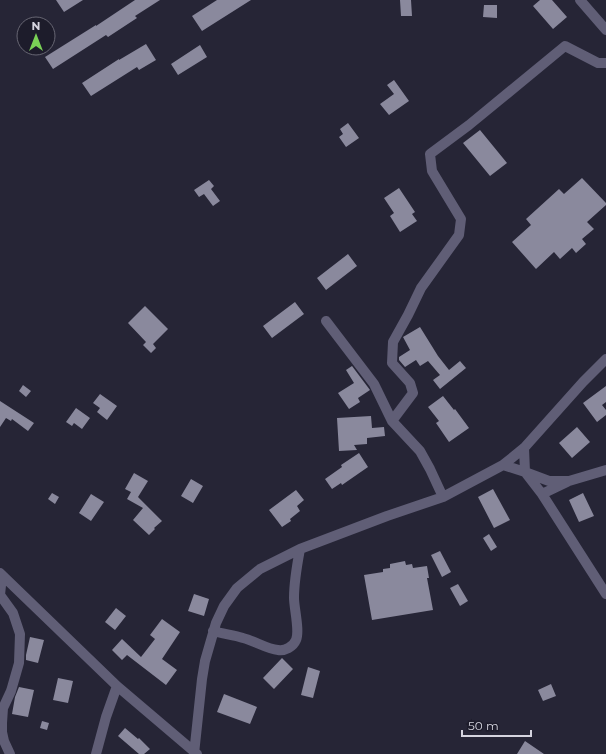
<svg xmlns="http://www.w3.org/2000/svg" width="606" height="754" font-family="Montserrat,sans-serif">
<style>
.building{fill:#8a899d}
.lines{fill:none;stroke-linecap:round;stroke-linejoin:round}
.minor{stroke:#605e76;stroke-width:10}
.tertiary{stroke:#605e76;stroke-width:10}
</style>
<rect width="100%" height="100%" fill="#262536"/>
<path class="building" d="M 56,0 L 83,0 L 64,12 Z
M 135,0 L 160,0 L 135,16 L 137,18 L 108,37 L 106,35 L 53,69 L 45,57 L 96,25 L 96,26 Z
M 217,0 L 251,0 L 202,31 L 192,16 Z
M 400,0 L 411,0 L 412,16 L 401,16 Z
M 540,0 L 552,0 L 567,17 L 553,29 L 533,6 Z
M 484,5 L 497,5 L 497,18 L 483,17 Z
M 146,44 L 156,60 L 139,70 L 137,67 L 91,96 L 82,83 L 119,59 L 119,60 Z
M 200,45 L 207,57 L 178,75 L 171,64 Z
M 394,80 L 409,101 L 389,115 L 380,104 L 394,94 L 387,85 Z
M 348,123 L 359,138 L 346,147 L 339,137 L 343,134 L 340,129 Z
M 480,130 L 507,163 L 490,176 L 463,143 Z
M 582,178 L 606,203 L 606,205 L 587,222 L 594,229 L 582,239 L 586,244 L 576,253 L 572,248 L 560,259 L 554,252 L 536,269 L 512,242 L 531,225 L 526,219 L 559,189 L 564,194 Z
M 209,180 L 214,186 L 211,189 L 220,201 L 213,206 L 204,194 L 199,197 L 194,190 Z
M 399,188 L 415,212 L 412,214 L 417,221 L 400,232 L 390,216 L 394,213 L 384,198 Z
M 348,254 L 357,266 L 326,290 L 317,278 Z
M 295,302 L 304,314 L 272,338 L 263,326 Z
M 145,306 L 168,329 L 153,344 L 156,348 L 151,353 L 143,345 L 146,342 L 128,323 Z
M 420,327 L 438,356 L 449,370 L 460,361 L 466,368 L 440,389 L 433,380 L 440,375 L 428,361 L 420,366 L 416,360 L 405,367 L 399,360 L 399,357 L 410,350 L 403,337 Z
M 352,366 L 370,390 L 358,398 L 360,402 L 349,409 L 338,393 L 354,383 L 346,370 Z
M 23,385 L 31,391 L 26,397 L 19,391 Z
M 606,386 L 606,402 L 602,405 L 606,410 L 606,415 L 597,422 L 583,403 Z
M 100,394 L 117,406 L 107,420 L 97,412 L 100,408 L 93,403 Z
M 443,396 L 454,410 L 455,409 L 469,428 L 449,442 L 436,423 L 439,421 L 428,407 Z
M 0,401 L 34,423 L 28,431 L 12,419 L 11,421 L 6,418 L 0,427 Z
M 76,408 L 90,418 L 82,429 L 74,423 L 72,426 L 66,422 Z
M 371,416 L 372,428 L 384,427 L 385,436 L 367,438 L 367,444 L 354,445 L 357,450 L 339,451 L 337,418 Z
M 577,427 L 590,442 L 572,458 L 559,443 Z
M 359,453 L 368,467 L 342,485 L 341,483 L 332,489 L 325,479 L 342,467 L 341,465 Z
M 134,473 L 148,481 L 138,497 L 162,521 L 154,528 L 155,529 L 149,535 L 133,520 L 143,508 L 127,499 L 131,492 L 125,489 Z
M 191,479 L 203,486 L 193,503 L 181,496 Z
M 493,489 L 510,520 L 494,528 L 478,497 Z
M 296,490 L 304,500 L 297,506 L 300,511 L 290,519 L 291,521 L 282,527 L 269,510 Z
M 52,493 L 59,497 L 55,504 L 48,499 Z
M 583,493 L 594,516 L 579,522 L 569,500 Z
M 91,494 L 104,502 L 91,521 L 79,513 Z
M 489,534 L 497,547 L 491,551 L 483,538 Z
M 440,551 L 451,572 L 442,577 L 431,555 Z
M 405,561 L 406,565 L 412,564 L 413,568 L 427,566 L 429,578 L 427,578 L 433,610 L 372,620 L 364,575 L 383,572 L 383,569 L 390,568 L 390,564 Z
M 458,584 L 468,601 L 460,606 L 450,588 Z
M 194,594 L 209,599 L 204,616 L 188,611 Z
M 116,608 L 126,616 L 115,630 L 105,622 Z
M 162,619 L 180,632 L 162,659 L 177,670 L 166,685 L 127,655 L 122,660 L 112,650 L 122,639 L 141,657 L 155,639 L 150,635 Z
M 30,637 L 44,640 L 38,663 L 26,660 L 26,655 Z
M 282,658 L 293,669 L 274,689 L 263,678 Z
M 308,667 L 320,671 L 313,698 L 301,695 Z
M 58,678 L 73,681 L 68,703 L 53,700 Z
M 551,684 L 556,696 L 543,701 L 538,690 Z
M 19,687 L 34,690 L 28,717 L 12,714 L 15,697 Z
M 224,694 L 257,707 L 250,724 L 217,712 Z
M 42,721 L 49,723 L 47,730 L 40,728 Z
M 125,728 L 138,739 L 139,738 L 150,749 L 144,754 L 139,754 L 118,736 Z
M 525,741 L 544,754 L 517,754 Z"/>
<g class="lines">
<path class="minor" d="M 326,321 L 374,384 L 392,421 L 420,451 L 430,469 L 443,497
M 392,421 L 413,393 L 410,383 L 392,363 L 393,342 L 408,315 L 421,288 L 459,235 L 461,219 L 432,171 L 430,154 L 469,125 L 565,46 L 598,63 L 606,63
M 524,448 L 525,472 L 542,494 L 606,594
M 503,465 L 525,472 L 549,481 L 569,481 L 606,470
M 542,494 L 567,482
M 0,573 L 117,686 L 197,754
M 2,576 L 0,595 L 13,613 L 20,634 L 19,663 L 11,691 L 3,708 L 2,723 L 2,732 L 4,741 L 10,754
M 213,631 C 223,634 234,635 243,638 C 255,641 267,649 278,650 C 285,651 293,647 296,640 C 300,631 294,608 294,598 C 294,581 297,565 300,549
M 96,754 L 106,717 L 117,686
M 194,754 L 202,679 L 205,661 L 216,623 L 224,606 L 237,588 L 260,569 L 300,549 L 387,516 L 443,497 L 503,465 L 524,448 L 583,382 L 606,359"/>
<path class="tertiary" d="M 580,0 L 606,30"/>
</g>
<g transform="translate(36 36)"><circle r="19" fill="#1d1c2b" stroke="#676673"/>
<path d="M0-3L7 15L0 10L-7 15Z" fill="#7ad156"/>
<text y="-6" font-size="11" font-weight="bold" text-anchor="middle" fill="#d5d4df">N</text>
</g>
<path d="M462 730v6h69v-6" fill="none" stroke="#d5d4df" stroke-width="2"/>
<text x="468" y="730" font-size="12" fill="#d5d4df" stroke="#1d1c2b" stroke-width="3" paint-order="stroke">50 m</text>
</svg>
